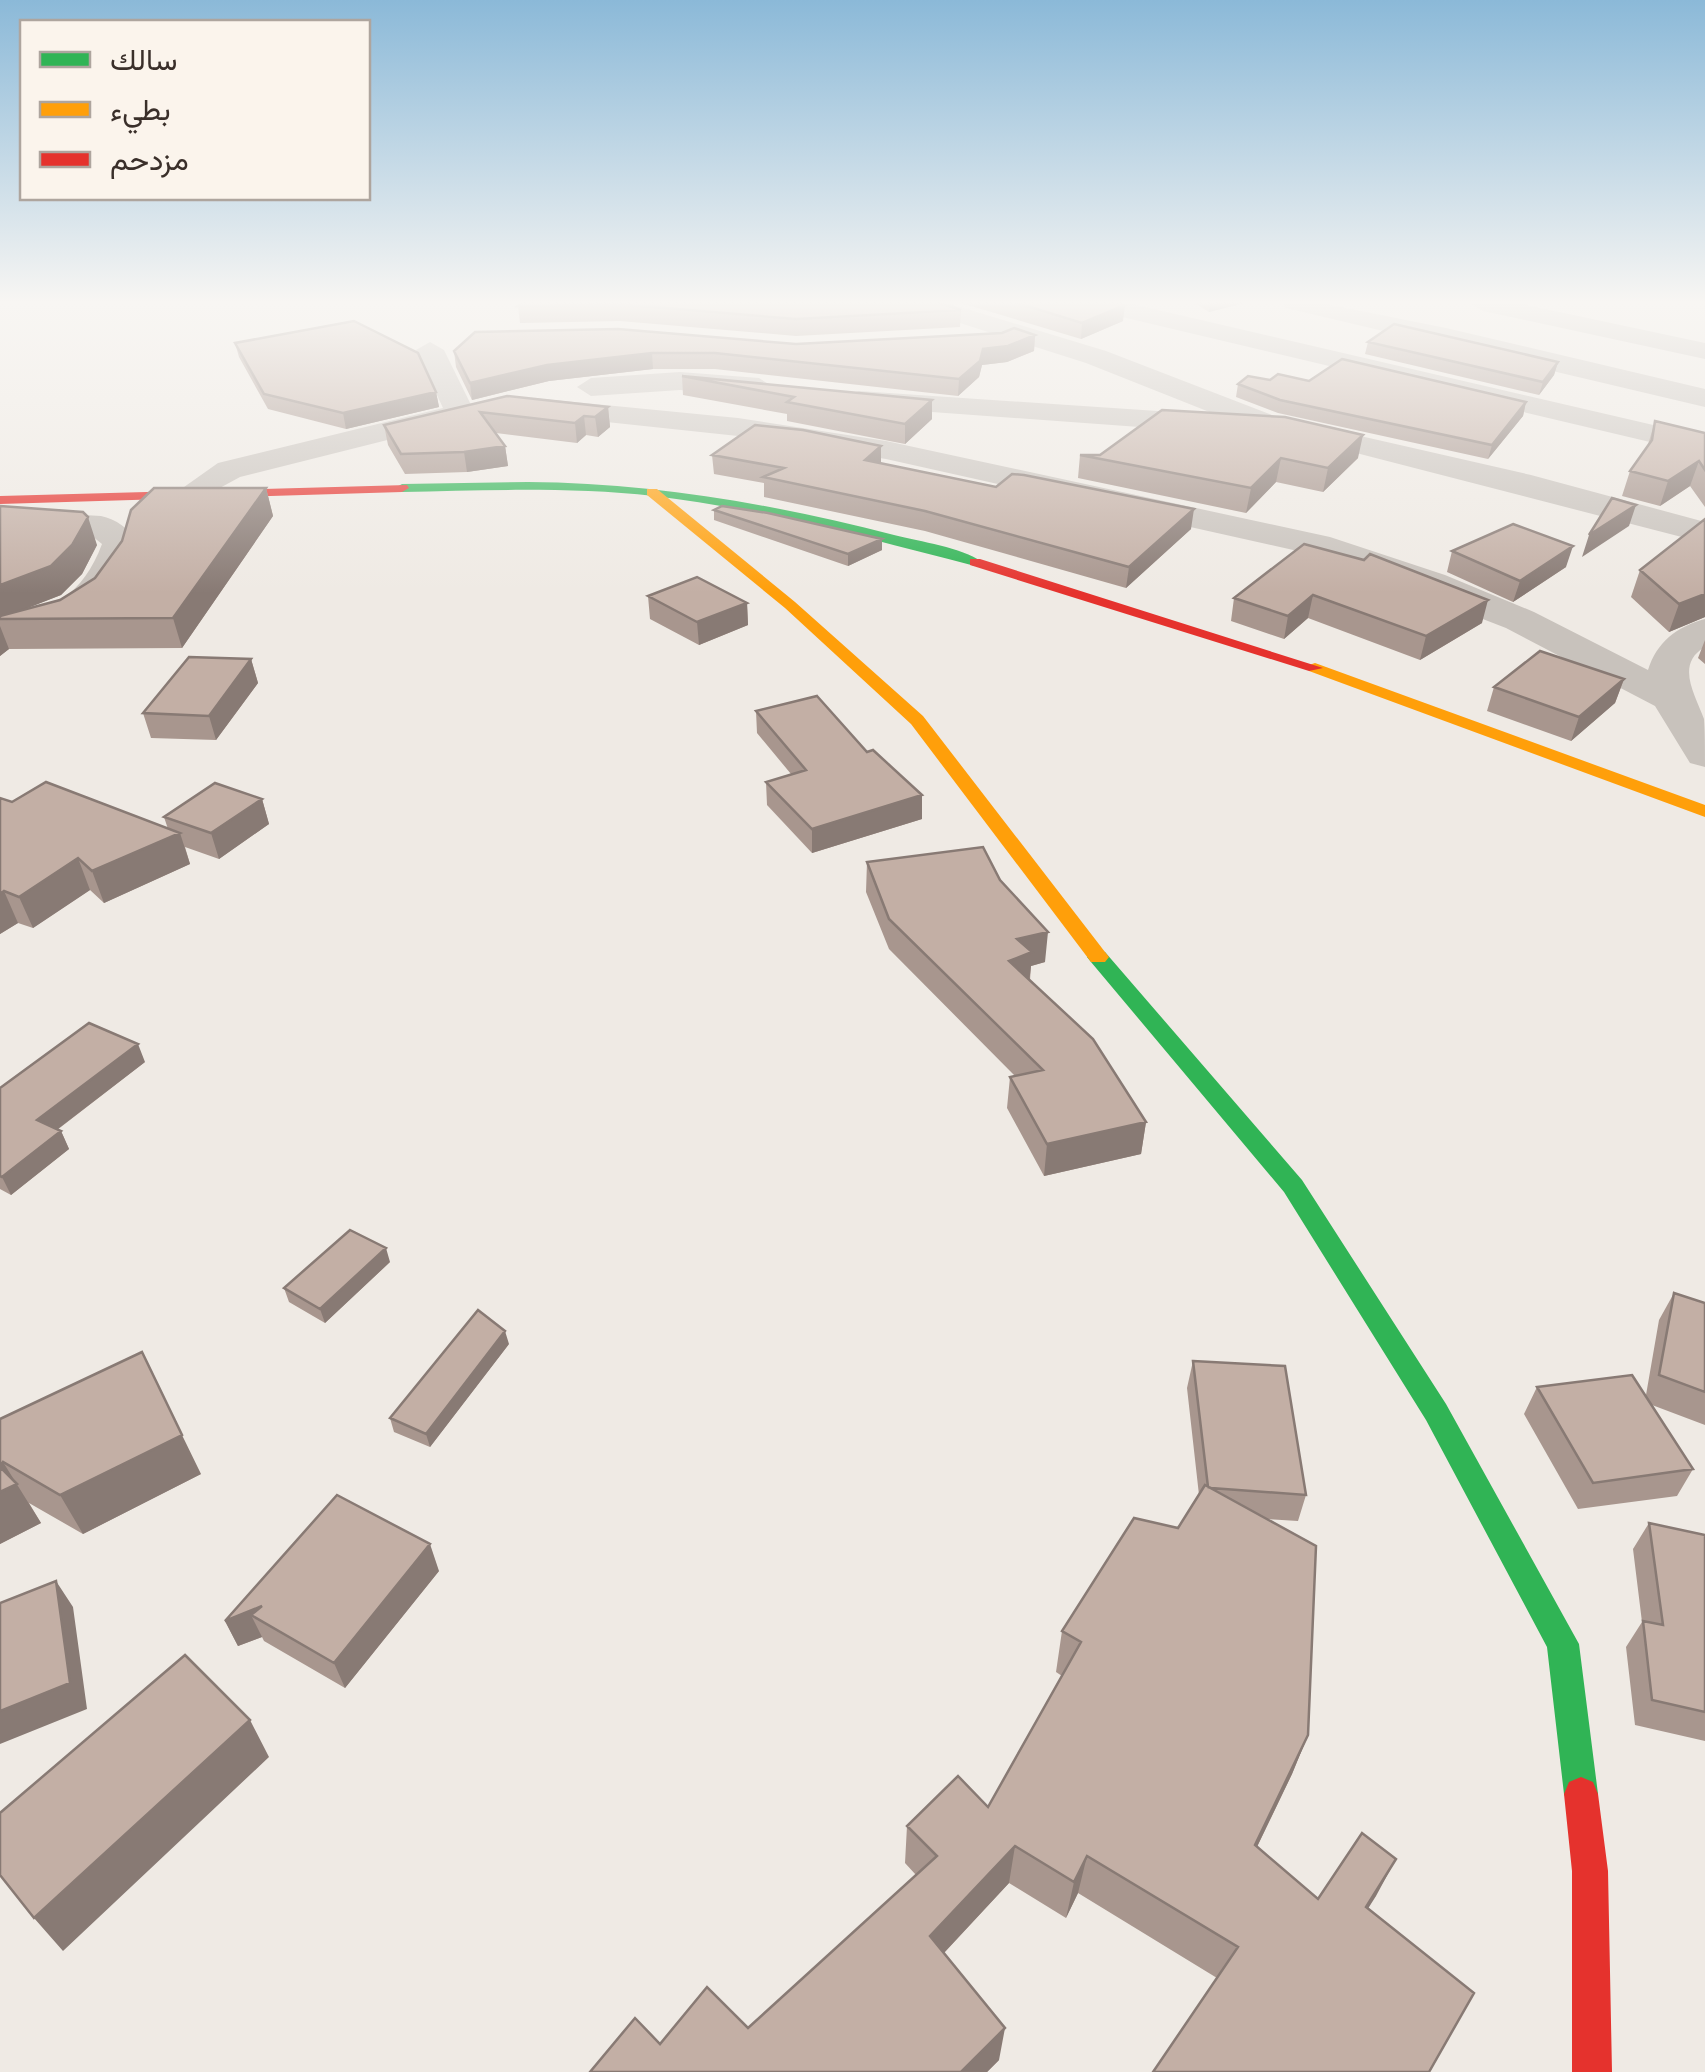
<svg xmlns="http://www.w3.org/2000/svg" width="1705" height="2072" font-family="'Exo 2',Vazirmatn,sans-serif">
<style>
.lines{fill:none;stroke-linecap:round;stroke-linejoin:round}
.street{fill:#c8c2bc;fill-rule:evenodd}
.fast{fill:#30b455;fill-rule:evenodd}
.slow{fill:#ff9f0a;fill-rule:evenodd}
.jam{fill:#e5322d;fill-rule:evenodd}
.wall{fill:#a8968e}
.shaded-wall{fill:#887a74}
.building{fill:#c3afa5;stroke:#887a74;stroke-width:2.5}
</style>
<rect width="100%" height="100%" fill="#efeae4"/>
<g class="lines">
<path class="street" d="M 909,303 L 947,303 L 1106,351 L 1277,417 L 1531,475 L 1705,522 L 1705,543 L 1236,422 L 1233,430 L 1222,433 L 849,406 L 844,400 L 849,394 L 859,391 L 1217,415 L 1086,363 L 913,308 Z
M 1084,303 L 1128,303 L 1705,437 L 1705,455 L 1097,311 Z
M 1282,303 L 1321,303 L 1446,328 L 1705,389 L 1705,407 L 1286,308 Z
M 1470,303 L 1517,303 L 1705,343 L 1705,359 L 1483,311 Z
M 430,342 L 444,350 L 475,413 L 471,419 L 240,477 L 194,502 L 182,499 L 177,492 L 218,463 L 443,408 L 416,350 Z
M 680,372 L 759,378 L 773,387 L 759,396 L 680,390 L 591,396 L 577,387 L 591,378 Z
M 533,398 L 738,418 L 886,441 L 1330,537 L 1445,575 L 1534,612 L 1648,670 C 1657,642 1676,627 1705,619 L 1705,647 C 1675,664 1695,694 1704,719 C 1705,732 1705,752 1705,767 L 1690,763 L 1655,706 L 1506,628 L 1320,556 L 886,459 L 738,436 L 522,413 L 518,407 L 522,401 Z
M 0,510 L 101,516 C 116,519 129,529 138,542 C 113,618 73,631 0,646 L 0,622 C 51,612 83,595 102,544 L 92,536 L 0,530 Z"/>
<path class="fast" d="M 528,482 C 653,483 774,504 894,535 C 921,542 961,547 982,562 L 975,566 C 869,539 764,509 654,496 C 571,487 486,490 402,492 L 395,488 L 402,484 Z
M 1098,950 L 1105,952 L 1302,1180 L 1446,1404 L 1579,1644 L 1598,1794 L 1593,1806 L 1581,1811 L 1569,1806 L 1564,1794 L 1547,1647 L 1426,1420 L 1284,1192 L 1091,962 L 1087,957 L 1091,952 Z"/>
<path class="slow" d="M 647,489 L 657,489 L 795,602 L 923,716 L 1105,952 L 1109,957 L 1105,962 L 1091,962 L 911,724 L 785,608 L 647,495 Z
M 1315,663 L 1705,805 L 1705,817 L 1309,671 L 1309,665 Z"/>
<path class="jam" d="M 407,485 L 409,488 L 402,492 L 0,504 L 0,496 Z
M 970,559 L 980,559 L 1323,668 L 1309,671 L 970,565 Z
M 1581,1777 L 1593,1782 L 1598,1794 L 1608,1871 L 1612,2072 L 1572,2072 L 1572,1871 L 1564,1794 L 1569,1782 Z"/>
</g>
<path class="wall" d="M 524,302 L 961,310 L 960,327 L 796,336 L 620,321 L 520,323 L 518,306 Z
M 958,302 L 1116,302 L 1123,321 L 1081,339 Z
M 1193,302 L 1248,302 L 1209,312 Z
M 1035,335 L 1034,351 L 1007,362 L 982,365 L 979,377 L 958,396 L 715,369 L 653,369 L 549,381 L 472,400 L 456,367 L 454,351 L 796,344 Z
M 1368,342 L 1558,362 L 1554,375 L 1539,395 L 1365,354 Z
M 235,343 L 436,392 L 439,407 L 346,429 L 268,409 L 239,357 Z
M 682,376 L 932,419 L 905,444 L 787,421 L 787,414 L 683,395 Z
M 1270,380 L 1309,381 L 1526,402 L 1523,416 L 1488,459 L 1278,413 L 1236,397 L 1238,384 Z
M 507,396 L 608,407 L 610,427 L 598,437 L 586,435 L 577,443 L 496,433 L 505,446 L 508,466 L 467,472 L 405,474 L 388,445 L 384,425 Z
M 1655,421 L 1705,433 L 1705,507 L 1690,486 L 1660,506 L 1622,496 L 1630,471 L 1647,448 Z
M 881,446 L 881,463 L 1191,529 L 1126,588 L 925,531 L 764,497 L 764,483 L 714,474 L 712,455 Z
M 1080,455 L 1358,458 L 1323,492 L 1276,482 L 1246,513 L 1078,478 Z
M 266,488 L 273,516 L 182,648 L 9,649 L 0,656 L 0,506 L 97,545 L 82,574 L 61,595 L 19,611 L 60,600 Z
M 714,510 L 882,539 L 882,550 L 848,566 L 714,520 Z
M 1705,519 L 1705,617 L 1669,632 L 1631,597 L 1640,570 Z
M 1452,551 L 1566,567 L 1513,602 L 1447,572 Z
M 1364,560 L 1482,623 L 1420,660 L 1308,618 L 1284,639 L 1231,621 L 1234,598 Z
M 648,596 L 747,603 L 748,625 L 699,645 L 650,619 Z
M 1705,640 L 1705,664 L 1698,658 Z
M 251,659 L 258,683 L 216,740 L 151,738 L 143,713 Z
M 1624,679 L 1615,703 L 1571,741 L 1487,711 L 1494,687 Z
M 756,711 L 867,752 L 922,795 L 922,819 L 812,853 L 767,805 L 766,782 L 791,774 L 757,733 Z
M 0,798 L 12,802 L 168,829 L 164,817 L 262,799 L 269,824 L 219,859 L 185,847 L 190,864 L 104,903 L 90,890 L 33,928 L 18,923 L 0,934 Z
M 867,862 L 1000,880 L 1045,962 L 1031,966 L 1030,980 L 1146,1122 L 1141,1154 L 1044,1176 L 1007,1108 L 1010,1077 L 1015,1076 L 889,949 L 866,892 Z
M 145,1062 L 57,1130 L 61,1131 L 69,1149 L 11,1195 L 0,1189 L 0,1088 Z
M 390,1262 L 325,1323 L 289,1302 L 284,1288 Z
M 1674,1293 L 1705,1303 L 1705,1425 L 1652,1405 L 1693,1469 L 1677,1496 L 1578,1509 L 1524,1414 L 1537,1387 L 1646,1395 L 1659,1320 Z
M 509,1344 L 430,1447 L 394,1432 L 390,1418 Z
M 1193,1361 L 1306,1495 L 1298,1521 L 1267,1519 L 1308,1735 L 1292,1774 L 1257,1847 L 1318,1899 L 1376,1896 L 1217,1978 L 1078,1893 L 1066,1918 L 1009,1883 L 944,1953 L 999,2060 L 987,2072 L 590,2072 L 660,2044 L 748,2028 L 916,1875 L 905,1863 L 907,1826 L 988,1807 L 1062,1676 L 1056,1672 L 1062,1631 L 1178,1528 L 1199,1495 L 1187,1388 Z
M 0,1419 L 201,1474 L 83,1534 L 29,1503 L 41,1523 L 0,1544 Z
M 1649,1523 L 1705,1535 L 1705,1741 L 1635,1725 L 1626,1647 L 1642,1622 L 1633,1549 Z
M 439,1571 L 345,1688 L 264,1641 L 262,1637 L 238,1646 L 225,1621 Z"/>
<path class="shaded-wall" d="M 1210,302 L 1248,302 L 1209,312 Z
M 1125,305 L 1123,321 L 1081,339 L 1082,323 Z
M 1035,335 L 1034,351 L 1007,362 L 982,365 L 979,377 L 958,396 L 959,379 L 983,349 Z
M 652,353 L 653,369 L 549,381 L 472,400 L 470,383 L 547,365 Z
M 1558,362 L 1554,375 L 1539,395 L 1543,382 Z
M 436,392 L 439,407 L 346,429 L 343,413 Z
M 932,400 L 932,419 L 905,444 L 905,424 Z
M 1526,402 L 1523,416 L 1488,459 L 1492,445 Z
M 608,407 L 610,427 L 598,437 L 595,417 Z
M 584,416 L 586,435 L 577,443 L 575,423 Z
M 1363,435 L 1358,458 L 1323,492 L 1328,468 Z
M 505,446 L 508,466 L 467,472 L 464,452 Z
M 881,446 L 881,465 L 865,460 Z
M 1281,458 L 1276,482 L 1246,513 L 1251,488 Z
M 1699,461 L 1690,486 L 1660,506 L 1668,481 Z
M 266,488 L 273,516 L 182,648 L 173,618 Z
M 1636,505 L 1629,526 L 1582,557 L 1589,535 Z
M 1194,509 L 1191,529 L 1126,588 L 1129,567 Z
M 88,517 L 97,545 L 82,574 L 61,595 L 0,619 L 0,585 Z
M 882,539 L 882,550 L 848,566 L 848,554 Z
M 1573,546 L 1566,567 L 1513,602 L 1520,581 Z
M 1705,594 L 1705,617 L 1669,632 L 1679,604 Z
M 1313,595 L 1308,618 L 1284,639 L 1288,616 Z
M 1488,600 L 1482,623 L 1420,660 L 1426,636 Z
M 747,603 L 748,625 L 699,645 L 697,622 Z
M 0,626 L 9,649 L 0,656 Z
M 251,659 L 258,683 L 216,740 L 209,716 Z
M 1624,679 L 1615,703 L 1571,741 L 1579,717 Z
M 922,795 L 922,819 L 812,853 L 812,829 Z
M 262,799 L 269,824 L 219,859 L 211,833 Z
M 180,833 L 190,864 L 104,903 L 92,871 Z
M 78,858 L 90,890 L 33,928 L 19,897 Z
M 4,891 L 18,923 L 0,934 L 0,894 Z
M 1048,932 L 1045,962 L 1031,966 L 1029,983 L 1009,961 L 1017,939 Z
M 138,1044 L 145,1062 L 46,1138 L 37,1120 Z
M 1146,1122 L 1141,1154 L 1044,1176 L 1047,1144 Z
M 61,1131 L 69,1149 L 11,1195 L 2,1177 Z
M 386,1248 L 390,1262 L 325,1323 L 320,1309 Z
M 505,1331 L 509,1344 L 430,1447 L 426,1434 Z
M 182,1435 L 201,1474 L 83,1534 L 60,1495 Z
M 3,1462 L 41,1523 L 0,1544 L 0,1467 Z
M 430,1544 L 439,1571 L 345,1688 L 334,1663 Z
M 56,1581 L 73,1607 L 87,1709 L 0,1744 L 0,1711 Z
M 262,1606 L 251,1615 L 262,1637 L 238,1646 L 225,1621 Z
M 250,1720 L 269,1757 L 63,1951 L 34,1918 Z
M 1308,1735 L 1292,1774 L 1240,1882 L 1255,1845 Z
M 1015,1846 L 1009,1883 L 927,1971 L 930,1936 Z
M 1087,1856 L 1078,1893 L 1066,1918 L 1074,1882 Z
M 1396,1859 L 1376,1896 L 1347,1942 L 1366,1907 Z
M 1005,2028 L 999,2060 L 987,2072 L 961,2072 Z"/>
<path class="building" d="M 524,302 L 937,302 L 961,310 L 796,319 L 618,304 L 518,306 Z
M 1014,302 L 1116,302 L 1125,305 L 1082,323 Z
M 354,321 L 418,353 L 436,392 L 343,413 L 264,394 L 235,343 Z
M 1394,324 L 1558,362 L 1543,382 L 1368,342 Z
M 1014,328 L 1035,335 L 1008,346 L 983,349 L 980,361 L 959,379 L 715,353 L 652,353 L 547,365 L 470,383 L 454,351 L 475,332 L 618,329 L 796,344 L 1002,333 Z
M 1342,359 L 1526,402 L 1492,445 L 1280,400 L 1238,384 L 1248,376 L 1270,380 L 1278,374 L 1309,381 Z
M 682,376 L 932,400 L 905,424 L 787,402 L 794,397 Z
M 507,396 L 608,407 L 595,417 L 584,416 L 575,423 L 480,412 L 505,446 L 464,452 L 401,454 L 384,425 Z
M 1162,410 L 1285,417 L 1363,435 L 1328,468 L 1281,458 L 1251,488 L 1080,455 L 1100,455 Z
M 1655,421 L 1705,433 L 1705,470 L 1699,461 L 1668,481 L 1630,471 L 1652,440 Z
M 755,425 L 803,430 L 881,446 L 865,460 L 996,487 L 1012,474 L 1024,475 L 1194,509 L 1129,567 L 925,511 L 763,477 L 784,468 L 712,455 Z
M 154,488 L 266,488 L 173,618 L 0,619 L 0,616 L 60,600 L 95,578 L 122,541 L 131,510 Z
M 1612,498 L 1636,505 L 1589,535 Z
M 0,506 L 83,512 L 88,517 L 72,545 L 51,566 L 0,585 Z
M 722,506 L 768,513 L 882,539 L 848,554 L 714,510 Z
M 1705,519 L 1705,594 L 1679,604 L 1640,570 Z
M 1513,524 L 1573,546 L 1520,581 L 1452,551 Z
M 1304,544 L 1364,560 L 1370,554 L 1488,600 L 1426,636 L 1313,595 L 1288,616 L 1234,598 Z
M 697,577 L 747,603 L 697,622 L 648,596 Z
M 1540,651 L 1624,679 L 1579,717 L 1494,687 Z
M 189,657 L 251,659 L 209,716 L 143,713 Z
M 817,696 L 867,752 L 873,750 L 922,795 L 812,829 L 766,782 L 806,770 L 756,711 Z
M 46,782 L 180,833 L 92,871 L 78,858 L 19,897 L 4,891 L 0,894 L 0,798 L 12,802 Z
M 215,783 L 262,799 L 211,833 L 164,817 Z
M 983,847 L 1000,880 L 1048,932 L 1017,939 L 1032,952 L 1009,961 L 1093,1039 L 1146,1122 L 1047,1144 L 1010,1077 L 1043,1070 L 889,919 L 867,862 Z
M 89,1023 L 138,1044 L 37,1120 L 61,1131 L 2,1177 L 0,1176 L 0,1088 Z
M 350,1230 L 386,1248 L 320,1309 L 284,1288 Z
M 1674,1293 L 1705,1303 L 1705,1392 L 1659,1375 Z
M 478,1310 L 505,1331 L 426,1434 L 390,1418 Z
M 142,1352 L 182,1435 L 60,1495 L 3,1462 L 0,1466 L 0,1419 Z
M 1193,1361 L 1285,1366 L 1306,1495 L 1211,1488 L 1208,1487 Z
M 1632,1375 L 1693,1469 L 1593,1483 L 1537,1387 Z
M 0,1467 L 17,1484 L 0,1492 Z
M 1205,1485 L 1316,1546 L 1308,1735 L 1255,1845 L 1318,1899 L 1362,1833 L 1396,1859 L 1366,1907 L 1474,1993 L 1429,2072 L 1153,2072 L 1238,1947 L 1087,1856 L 1074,1882 L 1015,1846 L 930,1936 L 1005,2028 L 961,2072 L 590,2072 L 635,2018 L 660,2044 L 707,1987 L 748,2028 L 937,1856 L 907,1826 L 958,1776 L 988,1807 L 1081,1642 L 1062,1631 L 1134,1518 L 1178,1528 Z
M 337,1495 L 430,1544 L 334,1663 L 251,1615 L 262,1606 L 225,1621 Z
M 1649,1523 L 1705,1535 L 1705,1712 L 1652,1700 L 1643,1621 L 1663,1625 Z
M 56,1581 L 70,1683 L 0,1711 L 0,1603 Z
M 185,1655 L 250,1720 L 34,1918 L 0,1875 L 0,1813 Z"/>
<linearGradient id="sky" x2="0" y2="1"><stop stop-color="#8bb9d8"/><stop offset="0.51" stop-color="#f8f6f3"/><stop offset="1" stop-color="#f8f6f3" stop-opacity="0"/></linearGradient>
<rect width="1705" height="593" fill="url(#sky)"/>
<rect x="20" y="20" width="350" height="180" fill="#fbf4ec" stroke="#aea59e" stroke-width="2.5"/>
<rect x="40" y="52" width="50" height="15" fill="#30b455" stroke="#aea59e" stroke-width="2.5"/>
<text x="110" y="70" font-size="30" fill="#3a2f2a">سالك</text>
<rect x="40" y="102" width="50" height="15" fill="#ff9f0a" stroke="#aea59e" stroke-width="2.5"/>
<text x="110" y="120" font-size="30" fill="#3a2f2a">بطيء</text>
<rect x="40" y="152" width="50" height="15" fill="#e5322d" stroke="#aea59e" stroke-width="2.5"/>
<text x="110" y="170" font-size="30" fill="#3a2f2a">مزدحم</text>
</svg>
